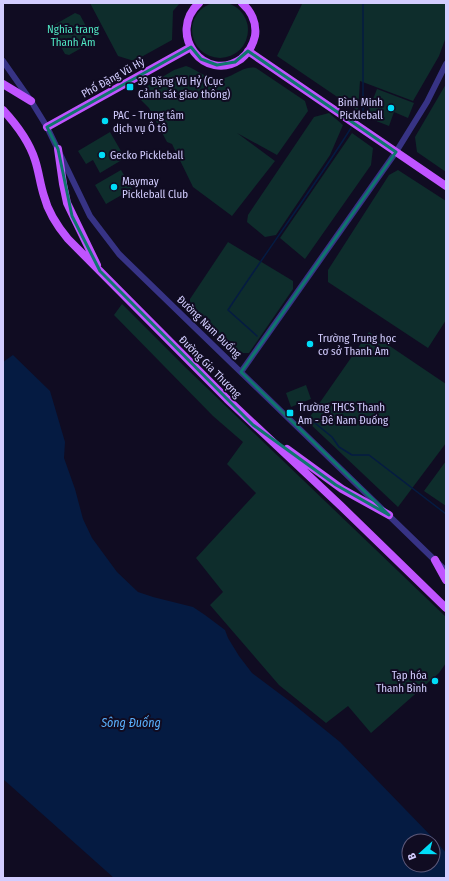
<svg xmlns="http://www.w3.org/2000/svg" width="449" height="881" font-family="'Fira Sans Condensed',sans-serif">
<style>
.green{fill:#0e2d2c}
.water{fill:#051b42;fill-rule:evenodd}
.lines{fill:none;stroke-linecap:round;stroke-linejoin:round}
.stream{stroke:#051b42;stroke-width:1.5}
.minor{stroke:#373385;stroke-width:6}
.major{stroke:#c054ff;stroke-width:8}
.marked{fill:none;stroke:#0f766e;stroke-width:3;stroke-linejoin:round}
.poi-dot{fill:#00ddf8;stroke:#100c22;stroke-width:1.5}
.labels{text-anchor:middle;dominant-baseline:central;stroke-width:4;stroke-linejoin:round;paint-order:stroke}
.park-label{font-size:11px;fill:#50e8c3;stroke:#100c22}
.street-label{font-size:11px;fill:#d3cdff;stroke:#100c22}
.poi-label{font-size:11px;fill:#d3cdff;stroke:#100c22;text-anchor:start}
.water-label{font-size:12px;font-style:italic;fill:#5bb2ff;stroke:#100c22}
</style>
<rect width="100%" height="100%" fill="#100c22"/>
<path class="green" d="M192 30a28 28 0 1 1 56 0a28 28 0 1 1-56 0Z
M 90,3 L 180,3 L 173,11 L 172,40 L 134,61 L 118,56 Z
M 298,3 L 446,3 L 446,37 L 439,56 L 413,101 L 360,81 L 358,111 L 277,56 L 302,4 Z
M 75,13 L 80,15 L 94,41 L 69,55 L 65,54 L 52,31 L 54,25 Z
M 186,66 C 196,69 204,77 215,79 C 231,81 241,65 256,68 L 305,101 L 308,111 L 277,155 L 237,133 L 275,161 L 232,216 L 193,187 L 172,144 L 167,142 L 149,108 L 141,100 L 144,88 L 174,70 Z
M 446,84 L 446,172 L 417,152 L 415,137 Z
M 377,89 L 414,103 L 408,118 L 394,112 L 389,126 L 366,117 Z
M 329,113 L 343,125 L 330,155 L 276,235 L 265,237 L 247,222 L 248,215 L 314,117 Z
M 110,132 L 125,158 L 100,173 L 93,160 L 86,164 L 78,151 Z
M 352,133 L 373,148 L 371,165 L 305,259 L 280,238 Z
M 121,170 L 132,189 L 106,204 L 95,185 Z
M 398,170 L 446,201 L 446,320 L 428,348 L 328,282 L 328,270 L 389,175 Z
M 228,242 L 293,281 L 293,289 L 249,353 L 235,353 L 190,310 L 190,299 Z
M 122,304 L 185,367 L 446,617 L 446,663 L 439,673 L 371,733 L 348,706 L 326,723 L 279,685 L 210,605 L 223,592 L 196,558 L 256,493 L 227,464 L 243,442 L 213,416 L 114,315 Z
M 369,332 L 446,384 L 446,443 L 398,507 L 307,421 Z
M 306,385 L 311,399 L 291,407 L 286,393 Z
M 446,461 L 446,506 L 424,491 Z"/>
<path class="water" d="M 13,355 L 50,391 L 65,442 L 64,458 L 75,489 L 83,519 L 92,538 L 117,572 L 138,592 L 153,597 L 193,607 L 205,615 L 225,630 L 228,638 L 239,656 L 252,673 L 292,703 L 340,742 L 434,839 L 446,853 L 446,878 L 114,878 L 3,779 L 3,362 ZM 409,841 L 433,841 L 433,865 L 409,865 Z"/>
<g class="lines">
<path class="stream" d="M 363,3 L 363,114
M 257,336 L 228,310 C 268,249 312,190 351,128
M 304,417 L 310,419 L 332,437 L 339,447 L 352,455 L 369,455 L 446,514"/>
<path class="minor" d="M 3,61 L 31,101 L 47,127 L 90,216 L 119,254 L 446,571
M 241,372 L 396,152 L 427,102 L 446,64"/>
<path class="major" d="M 199,3 C 166,34 205,84 241,59 C 248,53 253,45 255,36 C 257,23 251,11 242,3
M 248,51 L 446,186
M 3,84 L 31,101
M 3,110 C 16,124 29,141 35,160 C 39,172 40,184 44,196 C 48,212 58,227 68,239 L 227,399 L 341,506 L 446,608
M 47,127 L 191,47
M 58,149 L 63,184 L 67,203 L 97,265
M 287,449 L 342,489 L 389,515
M 435,560 L 446,580"/>
</g>
<path class="marked" d="M 191,47 L 201,59 L 217,65 L 235,62 L 248,51 L 396,152 L 241,372 L 389,515 L 336,485 L 253,425 L 100,271 L 72,216 L 58,149 L 47,127 Z"/>
<g class="poi-dot">
<rect x="126" y="83" width="8" height="8" rx="2"/>
<circle cx="391" cy="108" r="4"/>
<circle cx="105" cy="121" r="4"/>
<circle cx="102" cy="155" r="4"/>
<circle cx="114" cy="187" r="4"/>
<circle cx="310" cy="344" r="4"/>
<rect x="286" y="409" width="8" height="8" rx="2"/>
<circle cx="435" cy="681" r="4"/>
</g>
<g class="labels">
<g class="park-label">
<text x="73" y="29">Nghĩa trang<tspan x="73" dy="13">Thanh Am</tspan></text>
</g>
<g class="street-label">
<text transform="translate(113 78) rotate(-29)">Phố Đặng Vũ Hỷ</text>
<text transform="translate(209 327) rotate(44)">Đường Nam Đuống</text>
<text transform="translate(210 367) rotate(45)">Đường Gia Thượng</text>
</g>
<g class="poi-label">
<text x="138" y="81">39 Đặng Vũ Hỷ (Cục<tspan x="138" dy="13">Cảnh sát giao thông)</tspan></text>
<text x="383" y="102" text-anchor="end">Bình Minh<tspan x="383" dy="13">Pickleball</tspan></text>
<text x="113" y="115">PAC - Trung tâm<tspan x="113" dy="13">dịch vụ Ô tô</tspan></text>
<text x="110" y="155">Gecko Pickleball</text>
<text x="122" y="181">Maymay<tspan x="122" dy="13">Pickleball Club</tspan></text>
<text x="318" y="338">Trường Trung học<tspan x="318" dy="13">cơ sở Thanh Am</tspan></text>
<text x="298" y="407">Trường THCS Thanh<tspan x="298" dy="13">Am - Đê Nam Đuống</tspan></text>
<text x="427" y="675" text-anchor="end">Tạp hóa<tspan x="427" dy="13">Thanh Bình</tspan></text>
</g>
<g class="water-label">
<text x="131" y="723">Sông Đuống</text>
</g>
</g>
<rect width="449" height="881" fill="none" stroke="#d3cdff" stroke-width="8"/>
<g transform="translate(421 853) rotate(249)"><circle r="19" fill="#100c22" stroke="#5e597a"/>
<path d="M0-3L7 15L0 10L-7 15Z" fill="#00ddf8"/>
<text y="-6" font-size="11" font-weight="bold" text-anchor="middle" fill="#d3cdff">B</text>
</g>
</svg>
